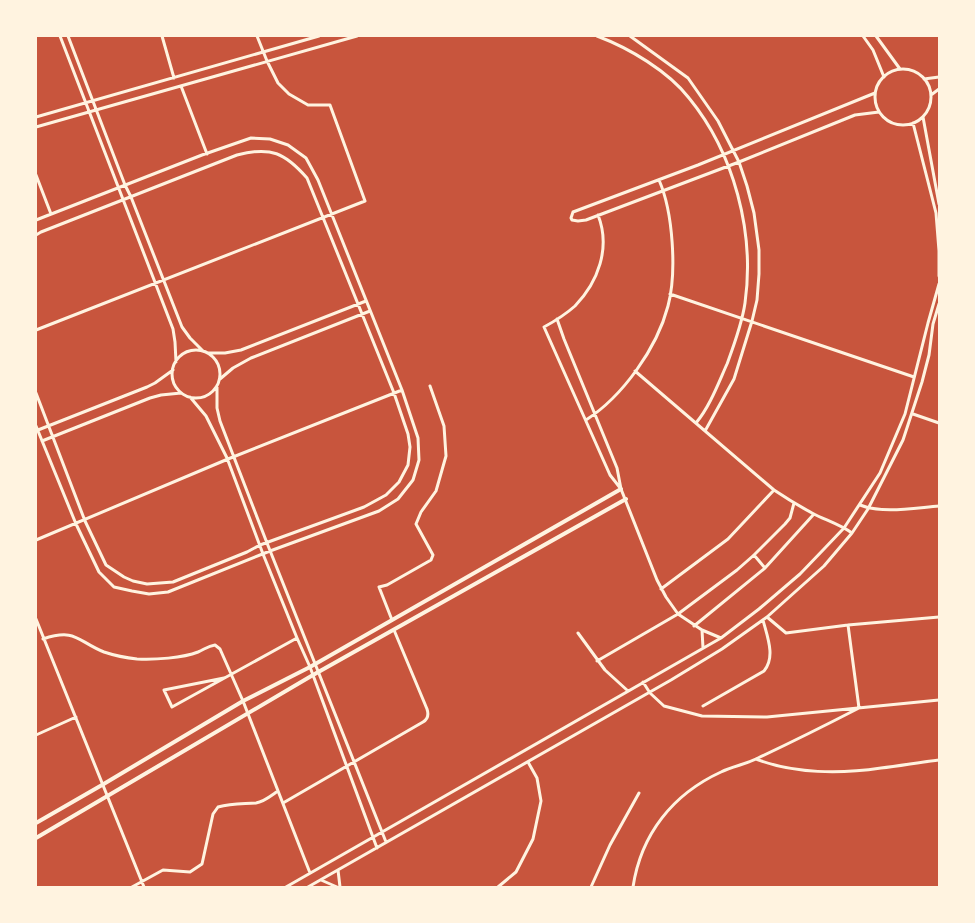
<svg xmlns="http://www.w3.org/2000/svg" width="975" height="923" font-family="'Fira Sans Condensed',sans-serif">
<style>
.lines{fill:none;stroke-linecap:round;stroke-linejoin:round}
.minor{stroke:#fff3e0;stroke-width:3}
.tertiary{stroke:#fff3e0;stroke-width:4}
</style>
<rect width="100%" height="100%" fill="#c8553d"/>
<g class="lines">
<path class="minor" d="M 60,36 L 173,329 L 175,342 L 176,362
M 68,36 L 125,185 L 131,197 L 182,327 L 190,338 L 203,351
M 162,36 L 174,78
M 597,36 C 629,48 668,71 689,98 C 734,153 755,232 745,303 C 742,324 734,345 727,364 C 718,384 710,406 696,423
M 630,36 L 688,78 L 718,121 L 739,162 L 747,186 L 754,213 L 759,250 L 759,274 L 757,300 L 752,321 L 734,379 L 705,431
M 863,36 L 873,50 L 884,77
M 876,36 L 900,69
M875 97a28 28 0 1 1 56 0a28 28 0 1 1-56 0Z
M 924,79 L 939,77
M 181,86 L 207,154
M 875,93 L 698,165 L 573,212 L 571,218 L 572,220 L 578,221 L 586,220 L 739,162 L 855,115 L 879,112
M 931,95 L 939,89
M 36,117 L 319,36
M 923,117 L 939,204
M 913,123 L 936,213 L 939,251 L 939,276
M 36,127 L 357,36
M 36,175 L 51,214
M 36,220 L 202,155 L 251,138 L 270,139 L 288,145 L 306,158 L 318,180 L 402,390 L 418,438 L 419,460 L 413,480 L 398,499 L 379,511 L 270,551 L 168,592 L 149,594 L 132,591 L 114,587 L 99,572 L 76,524 L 36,426
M 36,235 L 41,232 L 237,155 C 271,146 285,153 307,178 L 394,393 L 408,434 L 410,447 L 408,465 L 399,482 L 386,495 L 364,507 L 260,545 L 247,552 L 173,582 L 147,584 L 133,581 L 124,577 L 106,565 L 85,521 L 36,393
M 670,294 L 914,377
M 557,319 L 564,339 L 617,468 L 621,489 L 610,475 L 544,327 C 555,321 566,314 575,306 C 598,282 611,248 598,215
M 36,330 L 365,201 L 330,105 L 308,105 L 289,94 L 278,83 L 267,61 L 257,36
M172 374a24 24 0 1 1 48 0a24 24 0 1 1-48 0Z
M 208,353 L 225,353 L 241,350 L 366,301
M 635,371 L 774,490 C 786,498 799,506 812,513 C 825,520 839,524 852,533
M 220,379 L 233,368 L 251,358 L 370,311
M 217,387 L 217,408 L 220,421 L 267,543 L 386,842
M 190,397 L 206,416 L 227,458 L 263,554 L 297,638 L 310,667 L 377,848
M 913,414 L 939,423
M 586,420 C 623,396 657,348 668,306 C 677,272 673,212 659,180
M 38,430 L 147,387 L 155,383 L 173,370
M 42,441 L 150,398 L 161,395 L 181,393
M 621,489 L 657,580 L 666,597 L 678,614 L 702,630
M 860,505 C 882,514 914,508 939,506
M 36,540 L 228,459 L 402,390
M 754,555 L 765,568
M 661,589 L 728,539 L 774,490
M 767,617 L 786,633 L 848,625 L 939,617
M 36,619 L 144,887
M 392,620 L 379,587 L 387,585 L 431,560 L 433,555 L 416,524 L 421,512 L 436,491 L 446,456 L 444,426 L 430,386
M 694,626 L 765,568 L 814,514
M 578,633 L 605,670 L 628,691
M 43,639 C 76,628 77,641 104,652 C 113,655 127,658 137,659 C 154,660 183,658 198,652 C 205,649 208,646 215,645 L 220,649 L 243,701 L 310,873
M 703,648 L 702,630 L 721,638
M 597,661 L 678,614 L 737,570 L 754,555 L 785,524 L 790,518 L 794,503
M 224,678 L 164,690 L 172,707 L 297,638
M 643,682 L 650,693 L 664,706 L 702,716 L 767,717 L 939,700
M 703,706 L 764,671 C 776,657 767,636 763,620
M 36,735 L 76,717
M 756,759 C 794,774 841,774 881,768 C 900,766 920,762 939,760
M 283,803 L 423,722 C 428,719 429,715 427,709 L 394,630
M 338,870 L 340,887
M 321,880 L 337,887
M 132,887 L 163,870 L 190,872 L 202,864 L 213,814 L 218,807 C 232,803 243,804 256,803 C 264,802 272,795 278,791
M 286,887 L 721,638 L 759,609 L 800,574 L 824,549 L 844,528 L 880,473 L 905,414 L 928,323 L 939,284
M 308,887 L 671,680 L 722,649 L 767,617 L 824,566 L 852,533 L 868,509 L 903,440 L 922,382 L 929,355 L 933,324 L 939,304
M 498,887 L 516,872 L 533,839 L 541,801 L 537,778 L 528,762
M 591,887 L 610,845 L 639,793
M 633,887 C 641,834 673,794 721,772 C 733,766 747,764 758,758 C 792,742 826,725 859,708 L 848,625"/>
<path class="tertiary" d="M 36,823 L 102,785 L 243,701 L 310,667 L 621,489
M 36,838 L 313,675 L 626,499"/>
</g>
<rect width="975" height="923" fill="none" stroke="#fff3e0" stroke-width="74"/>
</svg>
